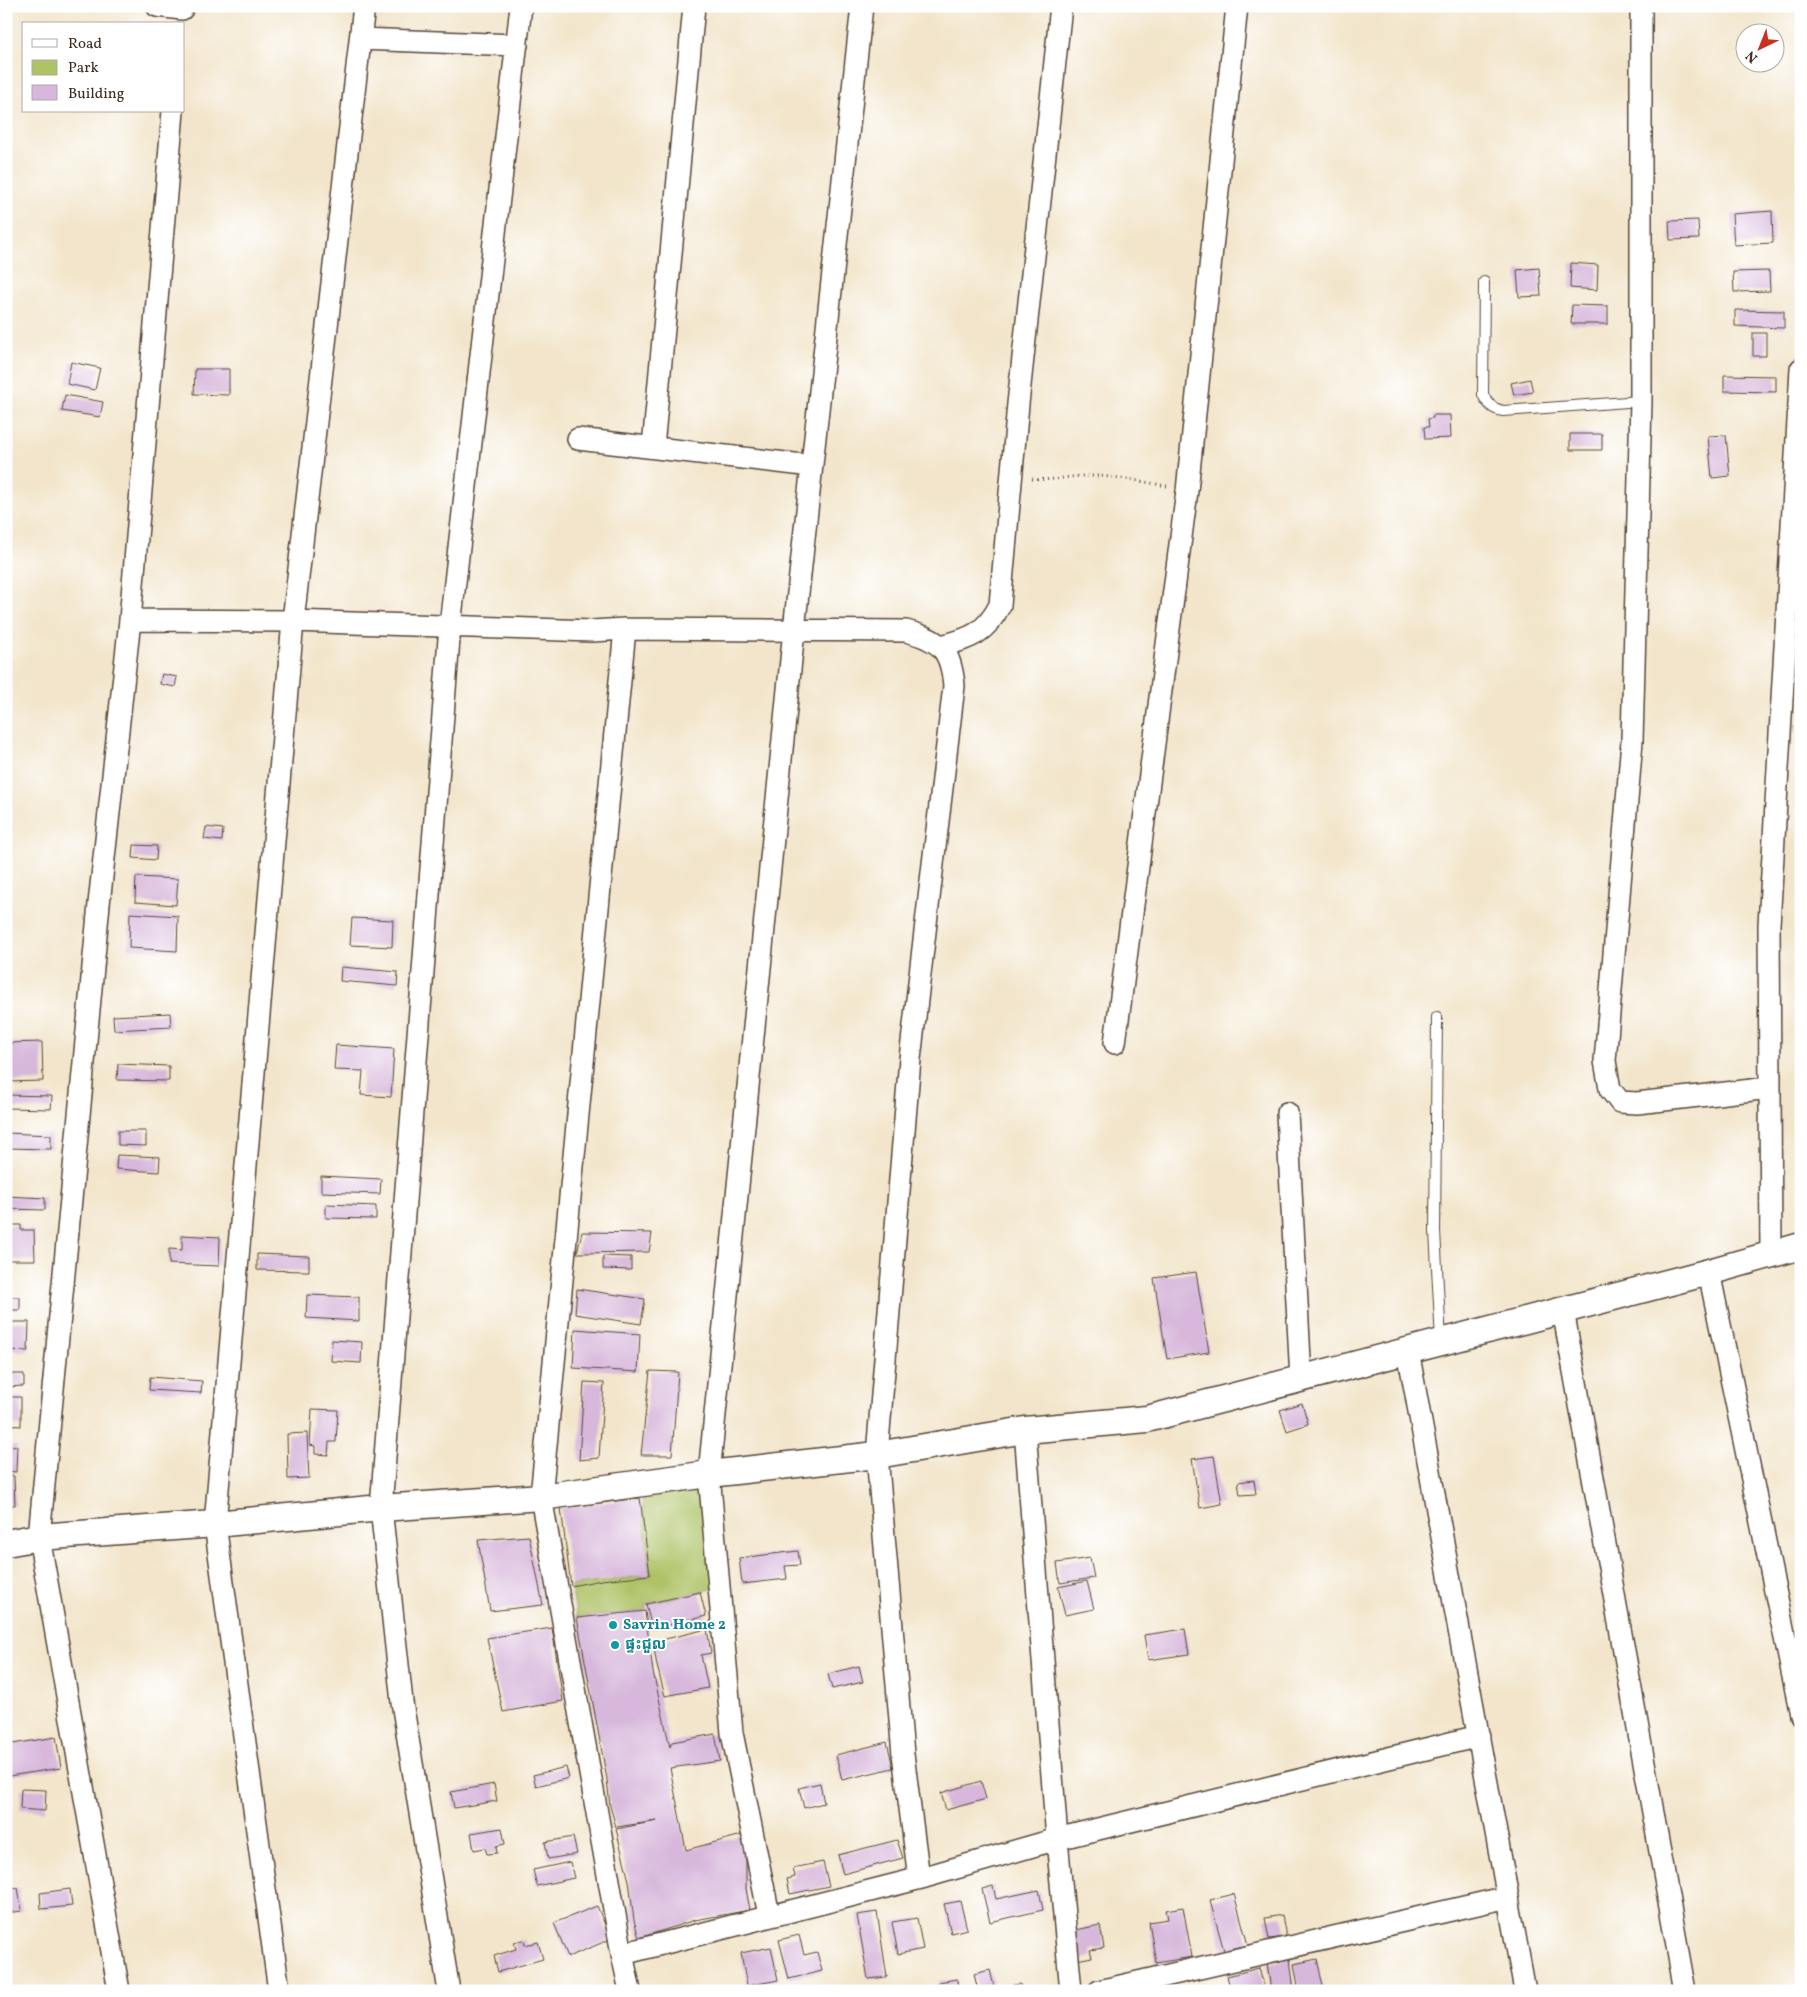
<svg xmlns="http://www.w3.org/2000/svg" width="1807" height="1997" font-family="Vollkorn,'Noto Sans Khmer',serif">
<style>
.green{fill:#aec266;stroke:#747642}
.building{fill:#d7b7db}
.lines{fill:none;stroke-linecap:round;stroke-linejoin:round}
.service-casing{stroke:#564638;stroke-width:12}
.minor-casing{stroke:#564638;stroke-width:24}
.tertiary-casing{stroke:#564638;stroke-width:29}
.path{stroke:#564638;stroke-width:3;stroke-dasharray:1 4;stroke-linecap:butt}
.service{stroke:#fff;stroke-width:10}
.minor{stroke:#fff;stroke-width:21}
.tertiary{stroke:#fff;stroke-width:26}
.culture-dot{fill:#0f9aa8;stroke:#fff;stroke-width:2}
.labels{text-anchor:middle;dominant-baseline:central;stroke-width:4;stroke-linejoin:round;paint-order:stroke}
.culture-label{font-size:15px;font-weight:bold;fill:#0d838f;stroke:#fff;text-anchor:start}
</style>
<rect width="100%" height="100%" fill="#fff"/>
<filter id="ink" filterUnits="userSpaceOnUse"><feTurbulence type="fractalNoise" baseFrequency=".02" numOctaves="2"/><feDisplacementMap in="SourceGraphic" scale="10" xChannelSelector="R" yChannelSelector="G"/><feConvolveMatrix kernelMatrix="1 2 1 2 8 2 1 2 1" color-interpolation-filters="sRGB"/></filter>
<filter id="wash" filterUnits="userSpaceOnUse"><feTurbulence type="fractalNoise" baseFrequency=".0096" numOctaves="4" result="noise"/><feDisplacementMap in="SourceGraphic" scale="20" xChannelSelector="R" yChannelSelector="G"/><feGaussianBlur stdDeviation="1.12" result="paint"/><feColorMatrix in="noise" values="0 0 0 0 0 0 0 0 0 0 0 0 0 0 0 0 0 1.4 0 .05"/><feComposite in="paint" operator="in"/></filter>
<g filter="url(#wash)">
<rect width="100%" height="100%" fill="#f2e5cb"/>
<path class="green" d="M 709,1474 L 719,1587 L 646,1604 L 645,1611 L 577,1618 L 571,1586 L 650,1575 L 641,1486 Z"/>
<g id="blocks">
<path class="building" d="M 1772,211 L 1773,243 L 1734,245 L 1732,214 Z
M 1698,220 L 1699,239 L 1670,240 L 1669,221 Z
M 1571,263 L 1598,265 L 1597,290 L 1570,288 Z
M 1539,268 L 1541,296 L 1519,297 L 1517,270 Z
M 1769,271 L 1770,291 L 1734,292 L 1733,272 Z
M 1572,305 L 1608,306 L 1608,324 L 1571,324 Z
M 1735,310 L 1784,311 L 1784,328 L 1735,326 Z
M 1753,333 L 1766,333 L 1766,356 L 1753,356 Z
M 71,362 L 100,368 L 95,390 L 67,384 Z
M 195,369 L 229,369 L 229,395 L 194,394 Z
M 1724,375 L 1776,376 L 1776,392 L 1724,391 Z
M 1530,379 L 1533,392 L 1514,395 L 1511,383 Z
M 65,395 L 103,402 L 100,417 L 62,411 Z
M 1433,415 L 1450,415 L 1451,438 L 1425,439 L 1424,427 L 1429,427 L 1428,419 L 1433,418 Z
M 1570,434 L 1602,434 L 1602,450 L 1570,450 Z
M 1726,435 L 1730,476 L 1712,478 L 1708,436 Z
M 162,674 L 177,677 L 175,687 L 160,684 Z
M 206,827 L 223,829 L 222,841 L 204,839 Z
M 134,845 L 157,846 L 156,860 L 133,858 Z
M 136,877 L 178,879 L 176,905 L 135,902 Z
M 130,913 L 178,916 L 177,951 L 129,948 Z
M 352,918 L 393,920 L 392,947 L 350,945 Z
M 341,967 L 398,972 L 397,986 L 340,981 Z
M 170,1013 L 171,1027 L 114,1030 L 113,1016 Z
M 42,1042 L 43,1081 L 6,1082 L 6,1043 Z
M 336,1045 L 394,1049 L 391,1097 L 361,1095 L 363,1071 L 334,1070 Z
M 118,1064 L 169,1066 L 169,1081 L 117,1080 Z
M 6,1095 L 52,1096 L 51,1109 L 6,1108 Z
M 118,1131 L 146,1131 L 146,1146 L 118,1145 Z
M 6,1133 L 51,1135 L 51,1149 L 6,1148 Z
M 117,1155 L 160,1157 L 159,1172 L 116,1169 Z
M 321,1176 L 381,1179 L 380,1194 L 321,1192 Z
M 6,1196 L 45,1198 L 45,1210 L 6,1209 Z
M 326,1204 L 376,1206 L 376,1219 L 326,1218 Z
M 6,1225 L 21,1225 L 21,1230 L 34,1230 L 35,1260 L 6,1260 Z
M 582,1232 L 652,1233 L 649,1252 L 577,1253 Z
M 182,1235 L 220,1237 L 219,1266 L 169,1264 L 169,1249 L 182,1250 Z
M 257,1254 L 309,1256 L 309,1271 L 257,1270 Z
M 603,1256 L 631,1257 L 631,1270 L 603,1269 Z
M 1196,1272 L 1209,1352 L 1167,1359 L 1154,1278 Z
M 577,1289 L 645,1299 L 641,1324 L 575,1314 Z
M 307,1295 L 359,1297 L 359,1321 L 306,1318 Z
M 6,1297 L 20,1297 L 20,1310 L 6,1310 Z
M 6,1322 L 29,1322 L 28,1351 L 6,1350 Z
M 575,1329 L 640,1334 L 638,1372 L 573,1368 Z
M 332,1340 L 362,1342 L 361,1363 L 331,1361 Z
M 650,1371 L 678,1372 L 672,1455 L 641,1455 Z
M 6,1374 L 24,1374 L 24,1386 L 6,1387 Z
M 150,1377 L 202,1381 L 201,1393 L 149,1390 Z
M 584,1382 L 604,1383 L 599,1458 L 579,1460 Z
M 6,1397 L 21,1397 L 21,1426 L 6,1425 Z
M 1302,1403 L 1308,1424 L 1287,1431 L 1280,1410 Z
M 312,1409 L 338,1410 L 336,1442 L 329,1442 L 328,1455 L 315,1454 L 315,1446 L 310,1445 Z
M 307,1433 L 309,1478 L 288,1479 L 287,1434 Z
M 6,1445 L 17,1446 L 16,1472 L 6,1471 Z
M 1214,1456 L 1222,1504 L 1200,1508 L 1192,1459 Z
M 6,1476 L 14,1476 L 15,1505 L 6,1505 Z
M 1254,1480 L 1256,1494 L 1240,1495 L 1238,1482 Z
M 640,1498 L 650,1575 L 601,1580 L 571,1586 L 561,1508 Z
M 529,1536 L 543,1605 L 490,1611 L 478,1540 Z
M 798,1551 L 800,1565 L 785,1566 L 787,1579 L 742,1584 L 739,1558 Z
M 1090,1558 L 1094,1578 L 1060,1583 L 1057,1563 Z
M 1087,1581 L 1094,1609 L 1065,1615 L 1058,1587 Z
M 700,1592 L 706,1616 L 652,1629 L 646,1604 Z
M 645,1611 L 653,1672 L 670,1747 L 672,1742 L 715,1734 L 720,1761 L 670,1768 L 686,1850 L 742,1835 L 746,1856 L 746,1889 L 750,1910 L 695,1920 L 639,1938 L 634,1920 L 629,1881 L 616,1829 L 657,1821 L 616,1827 L 610,1806 L 607,1779 L 577,1618 Z
M 552,1628 L 563,1701 L 503,1712 L 487,1638 Z
M 707,1629 L 711,1653 L 701,1655 L 708,1688 L 665,1696 L 657,1666 L 653,1642 Z
M 1185,1629 L 1189,1654 L 1148,1660 L 1144,1635 Z
M 859,1666 L 863,1682 L 832,1689 L 828,1674 Z
M 56,1737 L 61,1768 L 9,1776 L 6,1745 Z
M 887,1742 L 893,1768 L 842,1780 L 836,1755 Z
M 566,1767 L 569,1778 L 536,1786 L 533,1775 Z
M 981,1781 L 986,1799 L 946,1810 L 941,1793 Z
M 820,1783 L 824,1803 L 804,1808 L 799,1788 Z
M 494,1784 L 497,1801 L 454,1808 L 451,1792 Z
M 21,1789 L 46,1790 L 45,1811 L 20,1809 Z
M 502,1828 L 505,1844 L 496,1846 L 497,1853 L 487,1854 L 485,1848 L 474,1850 L 471,1833 Z
M 573,1837 L 577,1854 L 548,1859 L 545,1842 Z
M 897,1840 L 903,1858 L 843,1874 L 838,1855 Z
M 570,1862 L 574,1878 L 537,1886 L 533,1870 Z
M 823,1862 L 829,1886 L 790,1894 L 787,1879 L 795,1877 L 793,1868 Z
M 993,1886 L 996,1899 L 1039,1890 L 1043,1910 L 990,1922 L 982,1889 Z
M 18,1888 L 22,1911 L 6,1913 L 6,1890 Z
M 70,1889 L 72,1906 L 41,1909 L 40,1893 Z
M 1234,1894 L 1248,1945 L 1224,1951 L 1210,1900 Z
M 960,1901 L 967,1929 L 951,1933 L 944,1904 Z
M 597,1906 L 611,1939 L 568,1957 L 554,1923 Z
M 1183,1907 L 1192,1957 L 1156,1963 L 1149,1922 L 1168,1919 L 1166,1910 Z
M 877,1912 L 887,1977 L 868,1979 L 857,1915 Z
M 1282,1915 L 1286,1937 L 1269,1939 L 1265,1918 Z
M 917,1918 L 923,1949 L 898,1954 L 892,1922 Z
M 1100,1925 L 1104,1948 L 1090,1950 L 1092,1957 L 1077,1960 L 1071,1931 Z
M 799,1935 L 804,1955 L 817,1952 L 822,1971 L 789,1979 L 779,1940 Z
M 524,1940 L 525,1945 L 538,1942 L 543,1959 L 498,1972 L 494,1956 L 516,1949 L 514,1942 Z
M 771,1947 L 778,1980 L 747,1986 L 741,1953 Z
M 1290,1959 L 1294,1991 L 1271,1991 L 1267,1963 Z
M 1317,1959 L 1324,1991 L 1299,1991 L 1294,1964 Z
M 1259,1968 L 1265,1991 L 1231,1991 L 1227,1976 Z
M 990,1970 L 995,1991 L 978,1991 L 974,1974 Z
M 957,1979 L 958,1989 L 971,1988 L 971,1991 L 939,1991 L 938,1982 Z
M 1020,1984 L 1021,1991 L 1004,1991 L 1003,1987 Z
M 881,1987 L 882,1991 L 863,1991 L 863,1990 Z
M 918,1987 L 918,1991 L 902,1991 L 901,1988 Z"/>
</g>
</g>
<g filter="url(#ink)">
<use href="#blocks" fill-opacity="0" stroke="#564638" stroke-width="1"/>
<g class="lines">
<g class="service-casing">
<path id="service" d="M 1484,282 L 1483,395 C 1488,404 1492,409 1503,411 L 1641,401
M 1437,1017 L 1435,1231 L 1441,1341"/>
</g>
<g class="minor-casing">
<path id="minor" d="M 157,6 L 182,9
M 1641,6 L 1641,401 L 1632,741 L 1605,1061 L 1610,1089 L 1620,1102 L 1637,1103 L 1770,1088
M 360,39 L 517,45
M 578,439 L 812,466
M 653,447 L 694,6
M 130,620 L 293,621 L 592,631 L 625,629 L 906,631 C 941,640 951,650 954,686 L 910,1059 L 877,1455 L 903,1754 L 919,1878
M 625,629 L 541,1497 L 622,1954 L 630,1991
M 941,646 C 970,639 986,633 1000,605 L 1018,404 L 1061,6
M 1115,1043 L 1187,491 L 1237,6
M 1287,1113 L 1301,1379
M 1771,1255 L 1769,925 L 1801,369
M 1709,1272 L 1801,1715
M 1563,1310 L 1685,1991
M 1408,1351 L 1525,1991
M 1025,1430 L 1057,1839 L 1071,1991
M 769,1915 L 732,1733 L 709,1474 L 794,630 L 862,6
M 622,1954 L 925,1877 L 1057,1839 L 1479,1736
M 119,1991 L 39,1537 L 99,904 L 130,620 L 173,111
M 279,1991 L 215,1524 L 293,621 L 364,6
M 449,1991 L 402,1702 L 381,1508 L 450,626 L 521,6
M 1099,1991 L 1508,1897"/>
</g>
<g class="tertiary-casing">
<path id="tertiary" d="M 6,1543 L 39,1537 L 215,1524 L 381,1508 L 541,1497 L 709,1474 L 877,1455 L 1025,1430 L 1147,1419 L 1709,1272 L 1801,1246"/>
</g>
<path class="path" d="M 1032,479 C 1051,481 1064,477 1082,476 C 1111,475 1139,481 1167,486"/>
<use href="#service" class="service"/>
<use href="#minor" class="minor"/>
<use href="#tertiary" class="tertiary"/>
</g>
</g>
<g class="culture-dot">
<circle cx="613" cy="1625" r="5"/>
<circle cx="615" cy="1645" r="5"/>
</g>
<g class="labels">
<g class="culture-label">
<text x="623" y="1625">Savrin Home 2</text>
<text x="625" y="1645">ផ្ទះជួល</text>
</g>
</g>
<rect width="1807" height="1997" fill="none" stroke="#fff" stroke-width="25"/>
<rect x="22" y="22" width="162" height="90" fill="#ffffff" stroke="#b1aaa5"/>
<rect x="32" y="39" width="25" height="8" fill="#ffffff" stroke="#b1aaa5"/>
<text x="68" y="48" font-size="15" fill="#3b2a1e">Road</text>
<rect x="32" y="60" width="25" height="15" fill="#aec266" stroke="#b1aaa5"/>
<text x="68" y="72" font-size="15" fill="#3b2a1e">Park</text>
<rect x="32" y="85" width="25" height="15" fill="#d7b7db" stroke="#b1aaa5"/>
<text x="68" y="98" font-size="15" fill="#3b2a1e">Building</text>
<g transform="translate(1760 48) rotate(223)"><circle r="24" fill="#ffffff" stroke="#b1aaa5"/>
<path d="M0-4L9 19L0 12L-9 19Z" fill="#c8321e"/>
<text y="-8" font-size="14" font-weight="bold" text-anchor="middle" fill="#3b2a1e">N</text>
</g>
</svg>
